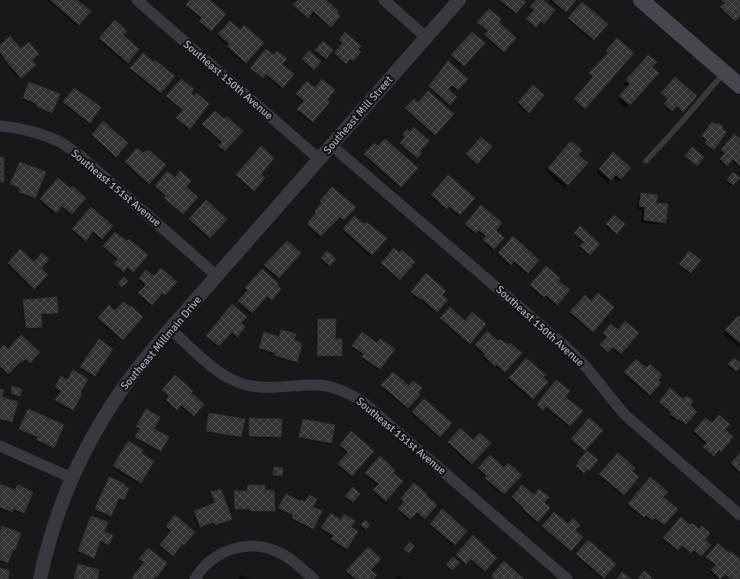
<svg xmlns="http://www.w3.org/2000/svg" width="740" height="579" font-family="Signika,sans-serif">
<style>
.shadow{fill:#0007}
.building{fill:url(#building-cross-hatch);stroke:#333135}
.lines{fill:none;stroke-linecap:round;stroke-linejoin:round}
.service{stroke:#3a373f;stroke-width:5.5}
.minor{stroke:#3a373f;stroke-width:11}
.tertiary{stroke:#3a373f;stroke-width:14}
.secondary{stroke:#48454f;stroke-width:16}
.labels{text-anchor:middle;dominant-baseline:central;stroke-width:4;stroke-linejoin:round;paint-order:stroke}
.street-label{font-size:11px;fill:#ada8ba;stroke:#131214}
</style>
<defs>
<pattern id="building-cross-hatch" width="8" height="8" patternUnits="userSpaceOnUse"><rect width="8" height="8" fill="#343235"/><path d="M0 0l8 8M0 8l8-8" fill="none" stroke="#4f4d50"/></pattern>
</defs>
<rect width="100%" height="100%" fill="#181719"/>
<path class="shadow" d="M 47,0 L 75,0 L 89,12 L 77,26 Z
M 191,0 L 208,0 L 225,14 L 209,32 L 199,23 L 201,20 L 186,6 Z
M 297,0 L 324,0 L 339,16 L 329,27 L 311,12 L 306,18 L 293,7 L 298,1 Z
M 501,0 L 522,0 L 524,2 L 514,14 L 500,2 Z
M 537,0 L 541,0 L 554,10 L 542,24 L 539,22 L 534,27 L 526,20 L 533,12 L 530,9 Z
M 549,0 L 575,0 L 564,13 Z
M 719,0 L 738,0 L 740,1 L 740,14 L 733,21 L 720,9 L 724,5 Z
M 582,3 L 606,24 L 592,41 L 568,20 Z
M 489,10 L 497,22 L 515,38 L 502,52 L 485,37 L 488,33 L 477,23 Z
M 115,21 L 122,35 L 138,49 L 126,64 L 98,40 Z
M 230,22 L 240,31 L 263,43 L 244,64 L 226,48 L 228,46 L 217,36 Z
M 345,34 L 359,52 L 351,62 L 348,60 L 344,64 L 334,55 L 342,45 L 338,42 Z
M 472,34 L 483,44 L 462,67 L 451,57 Z
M 617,40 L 633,54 L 584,109 L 574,101 L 593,79 L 589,75 L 607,54 L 605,53 Z
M 323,42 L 332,50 L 324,60 L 315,52 Z
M 0,47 L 30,60 L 35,65 L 19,79 L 5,62 L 6,61 L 0,55 Z
M 266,50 L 293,75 L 281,89 L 264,74 L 261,78 L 250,69 Z
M 309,52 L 320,62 L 312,70 L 302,61 Z
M 143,54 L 174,77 L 159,94 L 130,70 Z
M 645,59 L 651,67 L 657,73 L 626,108 L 617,100 L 628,87 L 624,84 Z
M 448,63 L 467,79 L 456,91 L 450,86 L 447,89 L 456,97 L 448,105 L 429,87 Z
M 675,78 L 696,96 L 681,112 L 675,107 L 670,112 L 663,105 L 668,100 L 661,94 Z
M 181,80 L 189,94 L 208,104 L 188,129 L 176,119 L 182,111 L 166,98 Z
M 307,83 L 329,102 L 311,123 L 297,111 L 303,103 L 295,96 Z
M 28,84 L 51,112 L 50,113 L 35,107 L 36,105 L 22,100 Z
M 533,86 L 543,95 L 527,113 L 517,104 Z
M 73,91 L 99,107 L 88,123 L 63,104 Z
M 414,100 L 418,104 L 452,114 L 433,135 L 405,110 Z
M 215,112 L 224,121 L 241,131 L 223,152 L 218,148 L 221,143 L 202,126 Z
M 103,122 L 127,143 L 114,158 L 91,136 Z
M 711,124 L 725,132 L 712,151 L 704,145 L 707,142 L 701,138 Z
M 406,132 L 420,153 L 415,158 L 400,144 L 405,138 L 402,136 Z
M 734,136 L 740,141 L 740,168 L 731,160 L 725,166 L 719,161 L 725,155 L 721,152 Z
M 481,138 L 491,147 L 475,164 L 465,155 Z
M 374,144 L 378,147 L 416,168 L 399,187 L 364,156 Z
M 567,146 L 586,163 L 565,188 L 545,171 Z
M 261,148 L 259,174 L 263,178 L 252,191 L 236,177 Z
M 692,148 L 703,157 L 695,166 L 685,158 Z
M 137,149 L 143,155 L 165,166 L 147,185 L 124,163 Z
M 610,156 L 621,179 L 618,182 L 613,177 L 608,183 L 596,172 Z
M 20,163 L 45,173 L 33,199 L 18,193 L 20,189 L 10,185 Z
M 167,173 L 197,197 L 181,214 L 164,199 L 166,197 L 154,188 Z
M 734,174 L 738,178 L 731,186 L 726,182 Z
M 448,176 L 474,198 L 458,216 L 448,207 L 445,209 L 430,197 Z
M 58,179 L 70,190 L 84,198 L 70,214 L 60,206 L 54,214 L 39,201 Z
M 332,188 L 354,207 L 342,221 L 338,217 L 319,237 L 306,226 L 316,215 L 314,213 L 321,205 L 320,203 Z
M 642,194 L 655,204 L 665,222 L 662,225 L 641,223 L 642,210 L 637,209 L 638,197 Z
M 206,202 L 226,220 L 208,239 L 189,221 Z
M 481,206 L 494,230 L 503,238 L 492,250 L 482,241 L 485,238 L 477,231 L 474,234 L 464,225 Z
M 91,208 L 112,226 L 100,240 L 91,232 L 84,241 L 71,231 Z
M 614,216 L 623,224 L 615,234 L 605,226 Z
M 355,217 L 364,226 L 386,238 L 370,256 L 342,231 Z
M 581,228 L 599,244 L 588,256 L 580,248 L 584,244 L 574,235 Z
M 115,233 L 146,255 L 131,272 L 126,268 L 122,273 L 114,266 L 118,261 L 103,248 Z
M 513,238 L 538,260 L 526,274 L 512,262 L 509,266 L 497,255 Z
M 287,242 L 300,253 L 277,279 L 264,267 Z
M 394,249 L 399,254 L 414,262 L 398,280 L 380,264 Z
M 20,251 L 46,275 L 32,289 L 7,264 Z
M 327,252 L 335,259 L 328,267 L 320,260 Z
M 688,253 L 700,260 L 689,274 L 679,266 Z
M 546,268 L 557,281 L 568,290 L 555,305 L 544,296 L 542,298 L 529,287 Z
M 262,270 L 280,289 L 270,301 L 265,296 L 250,314 L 238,303 L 247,292 L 245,290 Z
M 146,272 L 153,278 L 175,282 L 163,296 L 161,294 L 150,306 L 138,295 L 145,286 L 138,280 Z
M 426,275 L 440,295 L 447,300 L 435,313 L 419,298 L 418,300 L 410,293 Z
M 585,297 L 591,302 L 613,307 L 591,332 L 569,314 Z
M 24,301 L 57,312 L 56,314 L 40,315 L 41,326 L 40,328 L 25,329 L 22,302 Z
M 232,305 L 239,323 L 244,327 L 235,337 L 230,332 L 217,347 L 206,337 Z
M 109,307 L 115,312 L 141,317 L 121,340 L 97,320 Z
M 450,309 L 465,322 L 485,324 L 468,344 L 440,320 Z
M 740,319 L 740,348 L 723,334 L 735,320 Z
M 318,320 L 341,355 L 340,357 L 316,357 L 317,321 Z
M 611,325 L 618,331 L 638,333 L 619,355 L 611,348 L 606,353 L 600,347 L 607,339 L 602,335 Z
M 282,331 L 293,341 L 296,361 L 295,363 L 273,356 L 274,355 L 258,349 L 264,333 L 279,338 Z
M 487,332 L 498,342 L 520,353 L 503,372 L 494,365 L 493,366 L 483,358 L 485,356 L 474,347 Z
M 361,335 L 377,344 L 393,349 L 378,370 L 362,359 L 364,356 L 352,348 Z
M 97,342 L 112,349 L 93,377 L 80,368 Z
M 0,350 L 8,350 L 38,352 L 28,363 L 24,359 L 20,363 L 19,361 L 6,374 L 0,368 Z
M 526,359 L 547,382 L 531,400 L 508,380 Z
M 734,359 L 740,364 L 734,372 L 727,366 Z
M 636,360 L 660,383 L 648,396 L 623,374 Z
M 71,373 L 79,393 L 81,395 L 71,411 L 55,402 L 60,392 L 54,388 L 60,379 L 66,381 Z
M 393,373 L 418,395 L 406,409 L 381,387 Z
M 175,377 L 190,393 L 203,404 L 192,416 L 179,406 L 175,410 L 165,401 L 169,397 L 162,392 Z
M 556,381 L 564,397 L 581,412 L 568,427 L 544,406 L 541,410 L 536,406 L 540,402 L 539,401 Z
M 13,388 L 21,390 L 18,397 L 10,395 Z
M 0,390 L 0,397 L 17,402 L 10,423 L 0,420 Z
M 670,390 L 696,412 L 685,425 L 678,419 L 676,421 L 669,416 L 671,414 L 659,403 Z
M 424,400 L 450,423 L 438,437 L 411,414 Z
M 28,411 L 53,447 L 51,448 L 36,442 L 38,438 L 19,430 Z
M 145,412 L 160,450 L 159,452 L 135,438 L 139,430 L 136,428 Z
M 209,414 L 241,437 L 239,438 L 205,432 Z
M 250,419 L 280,437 L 279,438 L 248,437 L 248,420 Z
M 705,419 L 724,430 L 732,437 L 719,452 L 717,450 L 712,456 L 703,449 L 706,445 L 693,433 Z
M 303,420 L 330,443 L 329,444 L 299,438 Z
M 589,420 L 601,430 L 583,451 L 571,441 Z
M 460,430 L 473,441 L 490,443 L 470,465 L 447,444 Z
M 351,433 L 372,451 L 350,477 L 338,466 L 348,454 L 339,447 Z
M 126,444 L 153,461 L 139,484 L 112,468 Z
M 587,453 L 596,460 L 587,471 L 585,470 L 582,473 L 576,468 L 579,465 L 578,464 Z
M 618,454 L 631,472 L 638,478 L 622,496 L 599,476 Z
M 740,454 L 740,474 L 730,465 Z
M 490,457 L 504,469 L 520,475 L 502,495 L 485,480 L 486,478 L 478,470 Z
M 380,458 L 392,473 L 402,481 L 384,502 L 373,492 L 378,486 L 365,475 Z
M 274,468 L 281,475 L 280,477 L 272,476 Z
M 650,478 L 662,497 L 676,509 L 662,526 L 653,518 L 650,521 L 644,515 L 642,518 L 627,505 Z
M 109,479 L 124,500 L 122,501 L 118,499 L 109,516 L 94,510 Z
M 414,484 L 424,496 L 435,505 L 423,519 L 415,513 L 408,520 L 398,511 L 404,503 L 400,500 Z
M 0,485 L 24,512 L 22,514 L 12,510 L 10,513 L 0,509 Z
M 249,486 L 264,491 L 274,511 L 272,512 L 249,512 L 249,510 L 234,510 L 234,493 L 235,492 L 246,492 Z
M 522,486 L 549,508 L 536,523 L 522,511 L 524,509 L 511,498 Z
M 353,488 L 359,494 L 351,503 L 345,497 Z
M 212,493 L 231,519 L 214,526 L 213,523 L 198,528 L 193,513 L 214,505 L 211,495 Z
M 286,495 L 312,507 L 313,528 L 311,530 L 291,519 L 293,517 L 278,509 Z
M 442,510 L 465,532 L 453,546 L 429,525 Z
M 554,513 L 581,537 L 569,551 L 542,528 Z
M 175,516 L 194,532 L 182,546 L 181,544 L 171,556 L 159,546 L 171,533 L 165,528 Z
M 330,516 L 340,521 L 343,517 L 350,527 L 357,531 L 345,550 L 331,541 L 333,538 L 321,530 Z
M 91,517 L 103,533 L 108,544 L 107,545 L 99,542 L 92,558 L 77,553 Z
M 681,518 L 710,545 L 699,556 L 692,550 L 689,553 L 680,545 L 676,550 L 662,540 Z
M 365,522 L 369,525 L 364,530 L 361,527 Z
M 1,529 L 14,550 L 11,550 L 6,564 L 0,562 L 0,532 Z
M 473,536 L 496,558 L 483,572 L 469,559 L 464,564 L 456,557 Z
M 588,542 L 615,564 L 602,579 L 576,556 Z
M 718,545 L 728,554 L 740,561 L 740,579 L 729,579 L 723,574 L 718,579 L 710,572 L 715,566 L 706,558 Z
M 368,548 L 372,579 L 353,579 L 346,573 Z
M 148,549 L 166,563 L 155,578 L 153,577 L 152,579 L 132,579 L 143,564 L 139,560 Z
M 453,558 L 458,563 L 450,571 L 445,566 Z
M 241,575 L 251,579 L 238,579 Z
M 398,575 L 403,579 L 395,579 Z"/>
<path class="building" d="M 50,0 L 77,0 L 91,11 L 79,25 Z
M 190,0 L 210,0 L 226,14 L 211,31 L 199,21 L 202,18 L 186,5 Z
M 298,0 L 326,0 L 338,11 L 337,13 L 340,16 L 331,27 L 313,11 L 308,18 L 293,5 Z
M 500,0 L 523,0 L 526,2 L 516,13 Z
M 536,0 L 543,0 L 555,10 L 544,24 L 541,21 L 536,27 L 526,19 L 534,10 L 530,7 Z
M 552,0 L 576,0 L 566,12 Z
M 721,0 L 740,0 L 740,16 L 735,21 L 720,7 L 725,3 Z
M 582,2 L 608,24 L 594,40 L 568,18 Z
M 489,9 L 501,19 L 499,22 L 516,38 L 504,52 L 485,35 L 488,31 L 477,22 Z
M 115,20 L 127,31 L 123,35 L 139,49 L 128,63 L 99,38 Z
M 230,21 L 240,30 L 244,25 L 264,43 L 246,63 L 227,46 L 229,44 L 218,34 Z
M 345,32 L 361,46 L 358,49 L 361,52 L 353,61 L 350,59 L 346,64 L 334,53 L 343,43 L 339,40 Z
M 472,32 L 485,43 L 464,66 L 451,55 Z
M 10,36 L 21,49 L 29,42 L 39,54 L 32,60 L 36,65 L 21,78 L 5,60 L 6,60 L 0,52 L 0,45 Z
M 617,38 L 634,53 L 585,109 L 574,99 L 593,77 L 589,73 L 608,53 L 606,51 Z
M 323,41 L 333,50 L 326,59 L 315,50 Z
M 266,49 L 274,55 L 277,51 L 287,59 L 282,64 L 294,74 L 283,88 L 266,74 L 263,78 L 250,68 Z
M 309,51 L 321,61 L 314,70 L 302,59 Z
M 143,53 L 154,62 L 155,60 L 175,76 L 161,93 L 130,68 Z
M 648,55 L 657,62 L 652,67 L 659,73 L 630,105 L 619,96 L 630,84 L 626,80 Z
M 448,61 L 468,79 L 458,90 L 452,85 L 448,89 L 457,97 L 450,105 L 429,86 Z
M 675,77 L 697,96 L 683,112 L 677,106 L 672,111 L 664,104 L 668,99 L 661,93 Z
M 181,79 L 194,89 L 191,93 L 194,96 L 197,93 L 209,104 L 190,129 L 176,118 L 183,110 L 166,96 Z
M 322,79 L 335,90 L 327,100 L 330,102 L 313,122 L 297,109 L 304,101 L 296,94 L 307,81 L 315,88 Z
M 29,82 L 60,94 L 52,113 L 36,106 L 37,104 L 23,98 Z
M 533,85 L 544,95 L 529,113 L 518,102 Z
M 74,88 L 101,107 L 90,123 L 63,102 Z
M 428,91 L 454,114 L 435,135 L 405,108 L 414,99 L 418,103 Z
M 215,111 L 224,119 L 227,117 L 243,131 L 225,151 L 218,146 L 222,142 L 202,124 Z
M 103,121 L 128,143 L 116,157 L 92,135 Z
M 712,122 L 718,125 L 718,123 L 723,127 L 722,129 L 726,132 L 714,150 L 705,144 L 707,140 L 702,136 Z
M 414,127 L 429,141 L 420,151 L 422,153 L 417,158 L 400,143 L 405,137 L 403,134 L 407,129 L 410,132 Z
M 734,134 L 740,139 L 740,166 L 733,159 L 727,166 L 720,159 L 725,153 L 721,150 Z
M 481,137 L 492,147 L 477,164 L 466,154 Z
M 385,139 L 418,168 L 401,187 L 364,154 L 374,143 L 378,146 Z
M 570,142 L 572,143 L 572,142 L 582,150 L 578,155 L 588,163 L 568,185 L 548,168 Z
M 261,146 L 274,158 L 261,174 L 265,178 L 254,191 L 236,175 Z
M 692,147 L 704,157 L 697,166 L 685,156 Z
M 137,148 L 143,153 L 146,151 L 150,151 L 166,165 L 149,184 L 125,162 Z
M 613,152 L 631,168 L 621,179 L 616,175 L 611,180 L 599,169 Z
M 0,157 L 4,157 L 4,182 L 0,182 Z
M 20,162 L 46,172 L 35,198 L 19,192 L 20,188 L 10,184 Z
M 167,171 L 175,178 L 180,171 L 191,181 L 186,187 L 198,197 L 183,214 L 164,198 L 166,196 L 155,186 Z
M 733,172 L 740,178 L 733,185 L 727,180 Z
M 448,175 L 475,198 L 460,215 L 449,206 L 447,209 L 431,195 Z
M 58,178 L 70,188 L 72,186 L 86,198 L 72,214 L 62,206 L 56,213 L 40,199 Z
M 332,187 L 356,207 L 344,220 L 340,217 L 321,236 L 307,224 L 316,213 L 315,211 L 322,203 L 320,201 Z
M 641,193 L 658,195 L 656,203 L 668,204 L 666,223 L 644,220 L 645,207 L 639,206 Z
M 206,200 L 227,219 L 210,238 L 189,219 Z
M 481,205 L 502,223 L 496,230 L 504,238 L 494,249 L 483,240 L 486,236 L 479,230 L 476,233 L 465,224 Z
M 91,207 L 113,226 L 102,239 L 93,231 L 86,241 L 72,229 Z
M 614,215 L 625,224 L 617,234 L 606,224 Z
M 354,216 L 364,224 L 366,222 L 387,238 L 372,255 L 343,229 Z
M 580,226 L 600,244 L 590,255 L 580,246 L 584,242 L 574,233 Z
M 115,232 L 127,241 L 129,239 L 148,255 L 133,272 L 127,267 L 124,272 L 114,264 L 118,259 L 103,246 Z
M 513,236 L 539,260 L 528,273 L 514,261 L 511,265 L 498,253 Z
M 287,241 L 301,253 L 279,278 L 264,265 Z
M 394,248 L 399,253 L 402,250 L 415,262 L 400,280 L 381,263 Z
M 20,249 L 34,262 L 42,253 L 49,259 L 41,268 L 48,275 L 34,289 L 8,263 Z
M 327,251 L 336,259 L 330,266 L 321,258 Z
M 689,251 L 701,260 L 691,273 L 679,264 Z
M 546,266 L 560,278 L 558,281 L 570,290 L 557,305 L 546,295 L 544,297 L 530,285 Z
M 161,268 L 177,282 L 165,295 L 162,293 L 152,305 L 138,293 L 146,285 L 139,278 L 146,270 L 154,276 Z
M 262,269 L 278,283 L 277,285 L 281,289 L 272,300 L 267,296 L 252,313 L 238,301 L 248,290 L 245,288 Z
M 426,273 L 446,291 L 442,295 L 448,300 L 437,312 L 421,298 L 420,299 L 411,292 Z
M 124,277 L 128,281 L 122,287 L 118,283 Z
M 598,293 L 614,307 L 593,332 L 570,312 L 585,295 L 591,301 Z
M 57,297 L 58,313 L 41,314 L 42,327 L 26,328 L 23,300 Z
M 123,302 L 130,307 L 131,306 L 143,317 L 123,340 L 98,318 L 109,305 L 115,311 Z
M 232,304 L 247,317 L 241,323 L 245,327 L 237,337 L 232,332 L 219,346 L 206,336 Z
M 450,307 L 465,321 L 472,312 L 486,324 L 470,344 L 440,318 Z
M 738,316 L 740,318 L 740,343 L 725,330 Z
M 318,319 L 336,319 L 335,339 L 342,339 L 342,356 L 317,356 Z
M 625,321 L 639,333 L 621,354 L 613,347 L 608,352 L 600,345 L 607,337 L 603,333 L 611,324 L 618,330 Z
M 281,330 L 296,334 L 294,340 L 302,344 L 297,362 L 274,355 L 275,353 L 259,348 L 264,332 L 279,337 Z
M 487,331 L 498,341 L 500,339 L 508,345 L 510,343 L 522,353 L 505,372 L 496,364 L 495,366 L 484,356 L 485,354 L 475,345 Z
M 362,332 L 377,343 L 380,339 L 395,349 L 380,369 L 362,357 L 364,354 L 352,346 Z
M 21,335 L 40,352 L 30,363 L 25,359 L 22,362 L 21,361 L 8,374 L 0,366 L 0,349 L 4,345 L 8,349 Z
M 99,339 L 113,349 L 95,376 L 80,367 Z
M 526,358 L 546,375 L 543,377 L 548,382 L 533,399 L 509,378 Z
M 734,358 L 740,363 L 740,367 L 736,371 L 728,364 Z
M 636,359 L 646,368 L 650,364 L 662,375 L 658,380 L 661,383 L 650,395 L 624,372 Z
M 73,370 L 88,379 L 80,393 L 82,394 L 73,410 L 55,400 L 61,391 L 55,387 L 61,376 L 67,380 Z
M 393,372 L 409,386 L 413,381 L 422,388 L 418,393 L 420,395 L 408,408 L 381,385 Z
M 175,375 L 193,391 L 191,393 L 204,404 L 194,416 L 181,405 L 177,410 L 166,400 L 169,396 L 162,390 Z
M 556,380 L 570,391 L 565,397 L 583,411 L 570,426 L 546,406 L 543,410 L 537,405 L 540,400 Z
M 12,386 L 22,389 L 20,396 L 11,394 Z
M 670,388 L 683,399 L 687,396 L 693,401 L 690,405 L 697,412 L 686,424 L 679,419 L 678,420 L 670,414 L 671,412 L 659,402 Z
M 0,389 L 4,390 L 2,397 L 18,402 L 12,422 L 0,419 Z
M 424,399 L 452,423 L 440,437 L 412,412 Z
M 28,409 L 64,425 L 54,448 L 37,440 L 38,437 L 19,429 Z
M 146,409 L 160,417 L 154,429 L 169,437 L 161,451 L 135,437 L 140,428 L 136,427 Z
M 209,413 L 245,419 L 241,437 L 206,431 Z
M 719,415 L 730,424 L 725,429 L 733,437 L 721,452 L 719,450 L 714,456 L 703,447 L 707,443 L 694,431 L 705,418 L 712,423 Z
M 249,418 L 282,419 L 281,437 L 249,436 Z
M 589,418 L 603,430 L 585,451 L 571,439 Z
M 303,419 L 335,425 L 331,443 L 299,437 Z
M 460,428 L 473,440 L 480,433 L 491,443 L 472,464 L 448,442 Z
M 351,431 L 374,451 L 352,476 L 338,464 L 348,452 L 340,445 Z
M 128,441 L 143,450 L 141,453 L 154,461 L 141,483 L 113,466 Z
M 587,451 L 598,460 L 589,471 L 587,469 L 584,473 L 576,466 L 579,463 L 578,462 Z
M 618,453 L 635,468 L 632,471 L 639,477 L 624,495 L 599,474 Z
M 740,453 L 740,472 L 731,463 Z
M 490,455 L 504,468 L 508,463 L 522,475 L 504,494 L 485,478 L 487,476 L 478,468 Z
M 380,456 L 395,470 L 393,473 L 403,481 L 386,501 L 373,490 L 379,484 L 365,473 Z
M 274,467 L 283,468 L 282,476 L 273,475 Z
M 109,477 L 125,484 L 124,486 L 129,488 L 124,500 L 119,498 L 111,516 L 95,509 Z
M 650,477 L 668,492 L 663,497 L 678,509 L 664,525 L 655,518 L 652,520 L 646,515 L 644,517 L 628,504 Z
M 414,483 L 427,494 L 426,495 L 437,505 L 425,519 L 417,512 L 410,519 L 398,509 L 404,502 L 401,498 Z
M 0,484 L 15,490 L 18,485 L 33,492 L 24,513 L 13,509 L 12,512 L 0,507 Z
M 248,485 L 265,485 L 265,490 L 274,490 L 275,511 L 250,511 L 250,509 L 235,509 L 234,491 L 247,491 Z
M 522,485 L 534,495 L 539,489 L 549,497 L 544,502 L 550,508 L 538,522 L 523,509 L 524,508 L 512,497 Z
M 353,487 L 360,494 L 353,502 L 345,496 Z
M 221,489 L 232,519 L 215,525 L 214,522 L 200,527 L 194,511 L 215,503 L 211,492 Z
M 286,494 L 300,501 L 301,500 L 305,502 L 309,495 L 317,499 L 313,507 L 322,511 L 313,529 L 292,518 L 293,515 L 278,508 Z
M 442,509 L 467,531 L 455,545 L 430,524 Z
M 554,512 L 568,524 L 573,518 L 580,525 L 575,530 L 583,537 L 571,551 L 542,526 Z
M 331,513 L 341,520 L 344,514 L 355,521 L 351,527 L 358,531 L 347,549 L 331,539 L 334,536 L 321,528 Z
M 175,515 L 195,532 L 184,545 L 182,544 L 173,556 L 160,545 L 171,531 L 166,526 Z
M 91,516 L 108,522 L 104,532 L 113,535 L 109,545 L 100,541 L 94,558 L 78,551 Z
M 681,517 L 690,525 L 692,523 L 699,529 L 702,526 L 710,533 L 705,540 L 711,545 L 701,556 L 694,550 L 691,553 L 682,545 L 678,550 L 663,538 Z
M 365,520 L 370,525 L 366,529 L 361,525 Z
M 2,526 L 21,533 L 15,550 L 13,549 L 8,563 L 0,560 L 0,533 Z
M 473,535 L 497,558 L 485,571 L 471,559 L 466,564 L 456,555 Z
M 588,540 L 616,564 L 604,578 L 576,554 Z
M 410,542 L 414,546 L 409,553 L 404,549 Z
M 718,543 L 729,553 L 730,551 L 740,559 L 740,579 L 731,579 L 725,574 L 720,579 L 711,570 L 716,565 L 706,557 Z
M 368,547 L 381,559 L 371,570 L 377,575 L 373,579 L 356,579 L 346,571 Z
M 148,548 L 167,563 L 157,577 L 155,576 L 153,579 L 134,579 L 132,578 L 144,562 L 139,559 Z
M 453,557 L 460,563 L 452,570 L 446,565 Z
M 504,561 L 517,573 L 524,579 L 495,579 L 491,576 Z
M 78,564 L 99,570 L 97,579 L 98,579 L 74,579 Z
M 0,568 L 9,570 L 8,579 L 0,579 Z
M 644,571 L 654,579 L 638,579 Z
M 622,572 L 631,579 L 617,579 Z"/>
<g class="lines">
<path class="service" d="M 646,161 L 672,133 L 723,74"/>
<path class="minor" d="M 137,0 L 319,159
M 384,0 L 426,37
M 0,126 C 18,127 44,134 60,142 C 67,146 72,150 78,154 L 217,276
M 331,145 L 567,348 L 587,368 L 624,414 L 740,515
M 170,329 C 191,347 214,374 240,383 C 265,392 292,384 318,385 C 335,386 349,393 363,402 L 567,579
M 0,446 L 72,478
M 195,579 C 212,550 249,537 280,553 C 293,559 303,570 314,579"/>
<path class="tertiary" d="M 40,579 C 54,512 82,447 121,391 C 136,369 153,349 170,329 L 459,0"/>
<path class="secondary" d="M 641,0 L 740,86"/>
</g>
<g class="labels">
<g class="street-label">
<text transform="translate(228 80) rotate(41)">Southeast 150th Avenue</text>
<text transform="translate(358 115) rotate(-49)">Southeast Mill Street</text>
<text transform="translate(116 188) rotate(40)">Southeast 151st Avenue</text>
<text transform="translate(540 326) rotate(42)">Southeast 150th Avenue</text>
<text transform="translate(161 343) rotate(-50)">Southeast Millmain Drive</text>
<text transform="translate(401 436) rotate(40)">Southeast 151st Avenue</text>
</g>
</g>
</svg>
